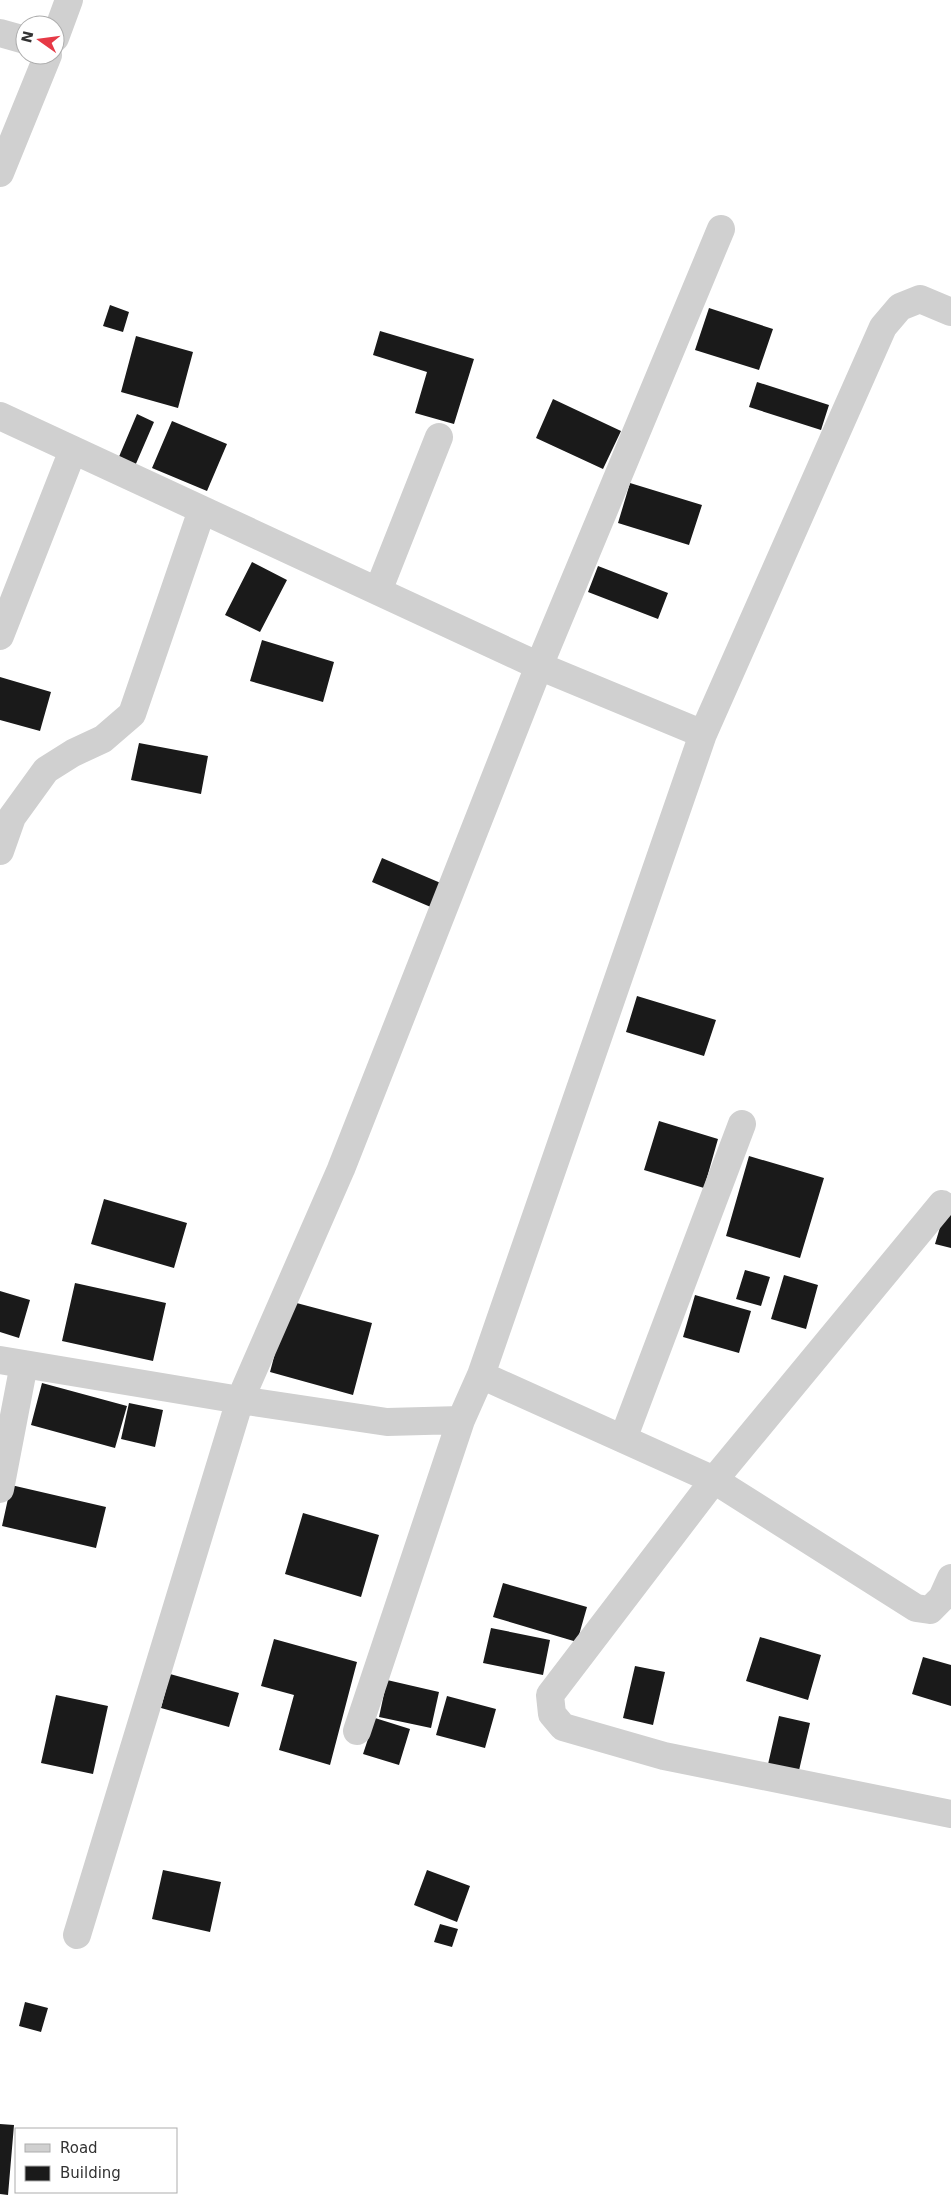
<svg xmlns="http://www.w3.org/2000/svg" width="951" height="2208" font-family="'DejaVu Sans',sans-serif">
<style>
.building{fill:#1a1a1a}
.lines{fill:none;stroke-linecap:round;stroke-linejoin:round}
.street{stroke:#d0d0d0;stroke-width:28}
</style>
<rect width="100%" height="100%" fill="#fff"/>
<path class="building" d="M 110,305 L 129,312 L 123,332 L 103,326 Z
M 709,308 L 773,329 L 759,370 L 695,350 Z
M 380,331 L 474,359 L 454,424 L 415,413 L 427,372 L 373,355 Z
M 136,336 L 193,352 L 178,408 L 121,392 Z
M 757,382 L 829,405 L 821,430 L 749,407 Z
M 553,399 L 621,431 L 603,469 L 536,438 Z
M 137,414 L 154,422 L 135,466 L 118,459 Z
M 172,421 L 227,444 L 207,491 L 152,468 Z
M 630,483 L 702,505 L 689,545 L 618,523 Z
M 252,562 L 287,580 L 260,632 L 225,615 Z
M 598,566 L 668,593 L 658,619 L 588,592 Z
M 262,640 L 334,662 L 323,702 L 250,681 Z
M 0,677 L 51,692 L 40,731 L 0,720 Z
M 139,743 L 208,756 L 201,794 L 131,780 Z
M 382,858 L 443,884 L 433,908 L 372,882 Z
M 637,996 L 716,1020 L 704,1056 L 626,1032 Z
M 659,1121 L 718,1139 L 704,1188 L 644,1170 Z
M 749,1156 L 824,1178 L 800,1258 L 726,1236 Z
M 104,1199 L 187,1223 L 174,1268 L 91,1244 Z
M 948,1201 L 951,1202 L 951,1248 L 935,1244 Z
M 745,1270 L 770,1277 L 761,1306 L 736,1299 Z
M 784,1275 L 818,1285 L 806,1329 L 771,1319 Z
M 75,1283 L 166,1303 L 153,1361 L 62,1341 Z
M 0,1291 L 30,1300 L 19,1338 L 0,1332 Z
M 695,1295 L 751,1311 L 739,1353 L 683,1337 Z
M 289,1301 L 372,1323 L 353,1395 L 270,1372 Z
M 42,1383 L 127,1406 L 115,1448 L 31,1425 Z
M 129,1403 L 163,1410 L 155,1447 L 121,1439 Z
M 11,1485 L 106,1507 L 96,1548 L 2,1526 Z
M 303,1513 L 379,1535 L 361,1597 L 285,1574 Z
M 503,1583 L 587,1607 L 577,1642 L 493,1617 Z
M 491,1628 L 550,1640 L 543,1675 L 483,1663 Z
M 760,1637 L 821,1655 L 808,1700 L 746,1681 Z
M 274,1639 L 357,1662 L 330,1765 L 279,1750 L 294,1695 L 261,1686 Z
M 923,1657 L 951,1665 L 951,1706 L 912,1694 Z
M 635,1666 L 665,1672 L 653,1725 L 623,1718 Z
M 170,1674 L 239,1693 L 229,1727 L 161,1708 Z
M 387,1680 L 439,1692 L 431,1728 L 379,1717 Z
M 56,1695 L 108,1706 L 93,1774 L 41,1763 Z
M 447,1696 L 496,1709 L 485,1748 L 436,1735 Z
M 779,1716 L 810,1723 L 797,1779 L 766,1773 Z
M 375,1718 L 410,1729 L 399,1765 L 363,1754 Z
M 163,1870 L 221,1882 L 210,1932 L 152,1919 Z
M 427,1870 L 470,1886 L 457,1922 L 414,1905 Z
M 440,1924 L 458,1929 L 452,1947 L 434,1942 Z
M 25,2002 L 48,2008 L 41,2032 L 19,2026 Z
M 0,2124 L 14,2125 L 8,2195 L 0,2194 Z"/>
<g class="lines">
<path class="street" d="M 0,33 L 25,40
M 55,38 L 69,0
M 0,173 L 48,55
M 0,416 L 539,666 L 703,734 L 481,1375 L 461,1420 L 387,1422 L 240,1400 L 0,1360
M 378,591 L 439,437
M 0,636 L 73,450
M 703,734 L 883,327 L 900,307 L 920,299 L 951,312
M 0,851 L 12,817 L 46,770 L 73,753 L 103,739 L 132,714 L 202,510
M 942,1204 L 714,1480 L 550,1695 L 552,1714 L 563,1727 L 664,1756 L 951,1814
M 481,1375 L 714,1480 L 916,1608 L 930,1610 L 942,1598 L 951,1578
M 623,1439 L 742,1124
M 0,1489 L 24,1364
M 357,1731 L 461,1420
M 77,1935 L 240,1400 L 341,1169 L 539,666 L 721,229"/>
</g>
<rect x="15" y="2128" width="162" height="65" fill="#ffffff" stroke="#adadad"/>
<rect x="25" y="2144" width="25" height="8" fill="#d0d0d0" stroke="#adadad"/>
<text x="60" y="2153" font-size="15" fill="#333333">Road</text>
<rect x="25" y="2166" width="25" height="15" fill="#1a1a1a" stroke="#adadad"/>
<text x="60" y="2178" font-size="15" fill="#333333">Building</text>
<g transform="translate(40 40) rotate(284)"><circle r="24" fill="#ffffff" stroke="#adadad"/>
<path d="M0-4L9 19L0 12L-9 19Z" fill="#e63946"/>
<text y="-8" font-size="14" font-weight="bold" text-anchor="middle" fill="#333333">N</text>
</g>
</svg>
